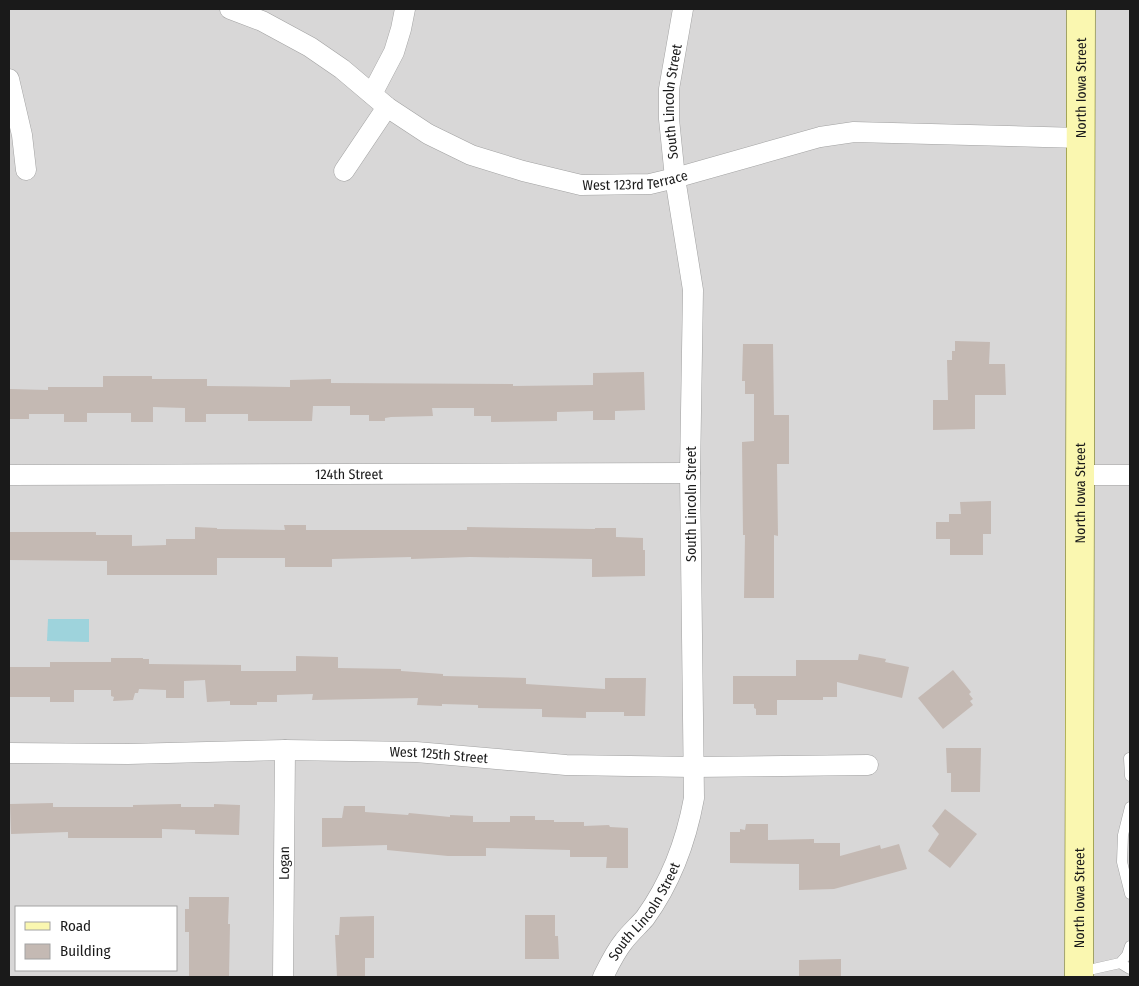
<svg xmlns="http://www.w3.org/2000/svg" width="1139" height="986" font-family="'Fira Sans Condensed',sans-serif">
<style>
.residential{fill:#d8d7d7;fill-rule:evenodd}
.water{fill:#9ed3dc}
.building{fill:#c4b9b3}
.lines{fill:none;stroke-linecap:round;stroke-linejoin:round}
.lane-casing{stroke:#a1a1a1;stroke-width:11}
.street-casing{stroke:#a1a1a1;stroke-width:21}
.secondary-casing{stroke:#6d7003;stroke-width:29}
.lane{stroke:#fff;stroke-width:10}
.street{stroke:#fff;stroke-width:20}
.secondary{stroke:#faf7b0;stroke-width:28}
.labels{text-anchor:middle;dominant-baseline:central;stroke-width:5;stroke-linejoin:round;paint-order:stroke}
.street-label{font-size:14px;fill:#1a1a1a;stroke:#fff}
</style>
<rect width="100%" height="100%" fill="#ece7df"/>
<path class="residential" d="M 9,9 L 1130,9 L 1130,977 L 9,977 ZM 16,907 L 176,907 L 176,970 L 16,970 Z"/>
<path class="water" d="M 48,619 L 89,619 L 89,642 L 47,641 Z"/>
<path class="building" d="M 955,341 L 990,342 L 989,364 L 1005,364 L 1006,395 L 975,395 L 975,429 L 933,430 L 933,400 L 948,400 L 947,360 L 952,360 L 952,351 L 955,351 Z
M 743,344 L 773,344 L 774,415 L 789,415 L 789,464 L 777,464 L 778,536 L 774,535 L 774,598 L 744,598 L 745,535 L 743,535 L 742,442 L 754,441 L 754,394 L 745,394 L 745,381 L 742,381 Z
M 644,372 L 645,410 L 615,411 L 615,420 L 593,420 L 593,411 L 557,412 L 557,421 L 491,422 L 491,416 L 474,416 L 474,408 L 432,408 L 433,416 L 391,417 L 385,418 L 385,421 L 369,421 L 369,415 L 350,415 L 350,406 L 313,406 L 312,421 L 248,421 L 248,414 L 206,414 L 206,422 L 185,422 L 185,408 L 153,407 L 153,422 L 131,422 L 131,413 L 87,413 L 87,422 L 64,422 L 64,414 L 29,414 L 29,419 L 9,419 L 9,389 L 48,390 L 48,387 L 103,387 L 103,376 L 152,376 L 152,379 L 207,379 L 207,386 L 290,387 L 290,380 L 331,379 L 331,383 L 513,384 L 513,386 L 593,385 L 593,373 Z
M 991,501 L 991,534 L 983,534 L 983,555 L 950,555 L 950,539 L 936,539 L 936,522 L 949,522 L 949,514 L 961,514 L 960,502 Z
M 284,525 L 306,525 L 306,530 L 467,530 L 467,527 L 595,529 L 595,528 L 616,528 L 616,537 L 643,538 L 643,550 L 645,550 L 645,576 L 592,577 L 592,559 L 470,557 L 411,559 L 411,557 L 332,559 L 332,567 L 285,567 L 285,558 L 217,558 L 217,575 L 107,575 L 107,561 L 9,560 L 9,532 L 96,532 L 96,535 L 132,535 L 132,546 L 166,545 L 166,539 L 195,539 L 195,527 L 217,528 L 217,529 L 285,530 Z
M 859,654 L 886,659 L 885,662 L 909,667 L 902,698 L 837,682 L 837,697 L 823,697 L 823,700 L 777,700 L 777,715 L 756,715 L 756,709 L 754,708 L 754,704 L 733,704 L 733,676 L 796,676 L 796,660 L 858,660 Z
M 296,656 L 338,657 L 338,668 L 401,669 L 401,671 L 443,674 L 443,676 L 526,678 L 526,684 L 605,689 L 605,678 L 646,678 L 645,716 L 624,716 L 624,712 L 586,712 L 586,718 L 542,717 L 542,709 L 478,708 L 478,705 L 442,704 L 442,706 L 417,705 L 418,698 L 312,700 L 313,694 L 277,695 L 277,702 L 257,702 L 257,705 L 230,705 L 230,701 L 207,702 L 205,680 L 184,681 L 184,698 L 166,698 L 166,690 L 139,689 L 138,693 L 135,693 L 133,700 L 113,701 L 114,697 L 111,696 L 111,690 L 74,690 L 74,702 L 50,702 L 50,697 L 9,697 L 9,667 L 50,667 L 50,662 L 111,662 L 111,658 L 143,658 L 143,659 L 149,659 L 149,664 L 241,665 L 241,671 L 296,671 Z
M 953,670 L 971,692 L 969,694 L 973,699 L 970,701 L 973,705 L 943,729 L 918,698 Z
M 946,748 L 981,748 L 980,792 L 951,792 L 951,773 L 947,773 Z
M 53,803 L 53,807 L 133,807 L 133,805 L 181,804 L 181,807 L 214,807 L 214,804 L 240,805 L 239,835 L 195,834 L 195,830 L 162,829 L 162,838 L 68,838 L 68,832 L 11,834 L 10,804 Z
M 344,806 L 365,806 L 365,812 L 408,815 L 409,813 L 450,817 L 450,815 L 473,816 L 473,822 L 510,822 L 510,816 L 535,816 L 535,820 L 554,820 L 554,822 L 584,822 L 584,826 L 609,825 L 610,827 L 628,828 L 628,868 L 606,868 L 607,857 L 570,857 L 570,850 L 486,848 L 486,856 L 448,856 L 387,850 L 387,845 L 322,847 L 322,818 L 342,818 Z
M 945,809 L 977,834 L 950,868 L 928,851 L 939,834 L 932,826 Z
M 746,824 L 768,824 L 768,840 L 814,839 L 814,843 L 840,843 L 840,856 L 880,845 L 881,849 L 899,844 L 907,869 L 834,889 L 799,890 L 799,864 L 730,863 L 730,832 L 740,832 L 740,829 L 745,830 Z
M 189,897 L 229,897 L 228,924 L 230,924 L 229,977 L 189,977 L 189,932 L 185,932 L 185,909 L 189,909 Z
M 525,915 L 555,915 L 555,936 L 558,936 L 559,959 L 525,959 Z
M 374,916 L 374,958 L 365,958 L 365,977 L 337,977 L 335,935 L 339,935 L 340,917 Z
M 841,959 L 841,977 L 799,977 L 799,960 Z"/>
<g class="lines">
<g class="lane-casing">
<path id="lane" d="M 1129,758 L 1130,776
M 1130,807 L 1123,835 L 1122,862 L 1130,894
M 1120,963 L 1130,969
M 1080,972 L 1120,963 L 1127,955 L 1130,946"/>
</g>
<g class="street-casing">
<g id="street">
<path id="s1" d="M 230,9 L 262,21 L 310,47 L 342,69 L 387,107 L 428,134 L 471,155 L 523,171 L 581,185 L 650,184 L 675,178 L 820,137 L 854,132 L 1081,138"/>
<path d="M 9,79 L 22,135 L 26,170"/>
<path d="M 372,94 L 394,52 L 401,29 L 405,9"/>
<path d="M 344,171 L 387,107"/>
<path id="s2" d="M 9,475 L 690,473"/>
<path d="M 1081,475 L 1130,475"/>
<path id="s3" d="M 9,753 L 128,754 L 285,750 L 416,752 L 566,765 L 693,767 L 868,765"/>
<path id="s4" d="M 283,977 L 285,750"/>
<path id="s5" d="M 603,977 C 609,965 615,952 624,941 C 630,933 638,926 645,918 C 671,882 686,842 694,798 L 690,473 L 693,290 L 675,178 L 669,119 L 669,89 L 683,9"/>
</g>
</g>
<g class="secondary-casing">
<g id="secondary">
<path id="s6" d="M 1079,977 L 1081,9"/>
</g>
</g>
<use href="#lane" class="lane"/>
<use href="#street" class="street"/>
<use href="#secondary" class="secondary"/>
</g>
<g class="labels">
<g class="street-label">
<text stroke="none"><textPath href="#s6" startOffset="889">North Iowa Street</textPath></text>
<text stroke="none"><textPath href="#s5" startOffset="902">South Lincoln Street</textPath></text>
<text stroke="none"><textPath href="#s1" startOffset="452">West 123rd Terrace</textPath></text>
<text stroke="none"><textPath href="#s2" startOffset="340">124th Street</textPath></text>
<text stroke="none"><textPath href="#s6" startOffset="484">North Iowa Street</textPath></text>
<text transform="translate(691 504) rotate(-90)">South Lincoln Street</text>
<text stroke="none"><textPath href="#s3" startOffset="430">West 125th Street</textPath></text>
<text stroke="none"><textPath href="#s4" startOffset="114">Logan</textPath></text>
<text stroke="none"><textPath href="#s6" startOffset="79">North Iowa Street</textPath></text>
<text stroke="none"><textPath href="#s5" startOffset="78">South Lincoln Street</textPath></text>
</g>
</g>
<rect width="1139" height="986" fill="none" stroke="#1a1a1a" stroke-width="20"/>
<rect x="15" y="906" width="162" height="65" fill="#ffffff" stroke="#a3a3a3"/>
<rect x="25" y="922" width="25" height="8" fill="#faf7b0" stroke="#a3a3a3"/>
<text x="60" y="931" font-size="15" fill="#1a1a1a">Road</text>
<rect x="25" y="944" width="25" height="15" fill="#c4b9b3" stroke="#a3a3a3"/>
<text x="60" y="956" font-size="15" fill="#1a1a1a">Building</text>
</svg>
